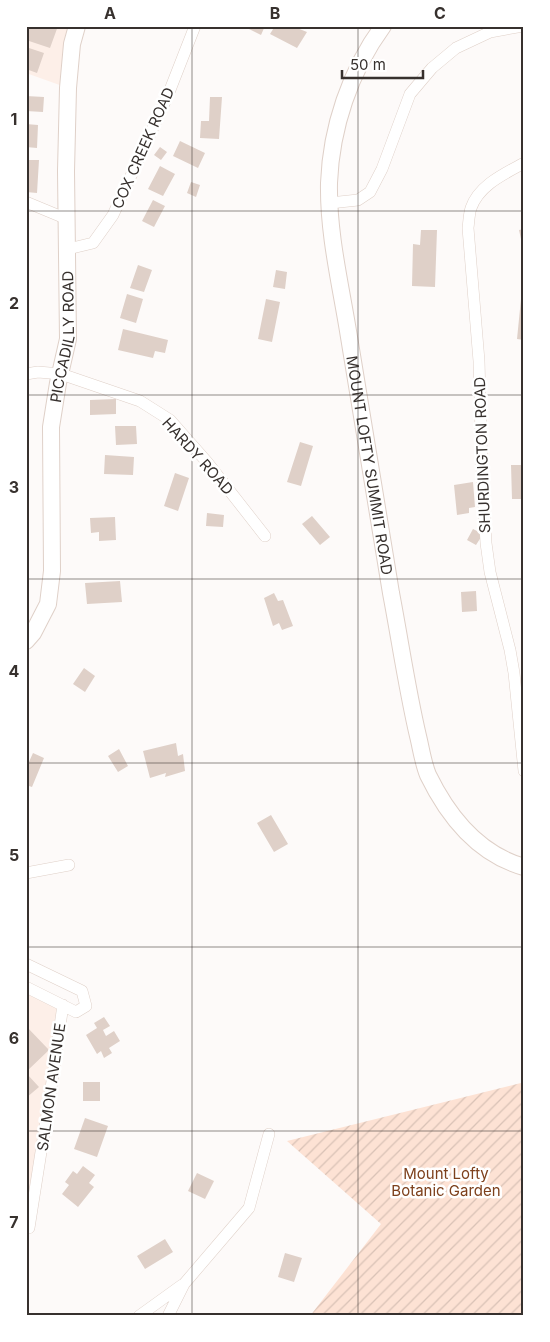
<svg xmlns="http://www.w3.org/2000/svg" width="550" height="1342" font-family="Inter,sans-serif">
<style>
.built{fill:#fdefe8}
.garden{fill:url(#garden-furrows)}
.building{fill:#dfd0c8}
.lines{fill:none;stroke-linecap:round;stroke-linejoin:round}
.street-casing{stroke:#dfd0c8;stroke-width:12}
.secondary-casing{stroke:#dfd0c8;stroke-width:18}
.street{stroke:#fff;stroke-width:11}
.secondary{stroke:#fff;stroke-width:16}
.grid{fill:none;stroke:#37312e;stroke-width:1;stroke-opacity:0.55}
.labels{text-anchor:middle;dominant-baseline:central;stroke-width:5;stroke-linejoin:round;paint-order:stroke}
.street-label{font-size:15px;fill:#37312e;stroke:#fff}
.park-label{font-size:15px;fill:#7d401c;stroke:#fff}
.neatline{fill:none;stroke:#37312e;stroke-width:2}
.grid-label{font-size:16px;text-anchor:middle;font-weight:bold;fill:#37312e}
</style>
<defs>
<pattern id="garden-furrows" width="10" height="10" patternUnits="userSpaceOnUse" patternTransform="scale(1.25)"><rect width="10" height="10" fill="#fde2d4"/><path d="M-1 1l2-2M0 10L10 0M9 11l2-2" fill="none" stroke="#d9c2b6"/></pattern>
</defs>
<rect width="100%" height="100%" fill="#fdfaf9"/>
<path class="built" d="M 26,26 L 77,26 L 68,88 L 26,73 Z
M 26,987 L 63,1005 L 26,1229 Z"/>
<path class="garden" d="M 524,1075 L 524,1316 L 310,1316 L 381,1224 L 287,1141 L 521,1083 Z"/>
<path class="building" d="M 26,26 L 58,26 L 50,48 L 26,40 Z
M 243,26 L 265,26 L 261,35 Z
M 275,26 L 292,26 L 307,32 L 297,48 L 270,34 Z
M 26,47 L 44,53 L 37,73 L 26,69 Z
M 26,96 L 44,97 L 43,112 L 26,111 Z
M 210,97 L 222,97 L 219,139 L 200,138 L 201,121 L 209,121 Z
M 26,124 L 38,125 L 37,148 L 26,147 Z
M 180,141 L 205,153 L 198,168 L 173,156 Z
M 160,147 L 167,152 L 161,160 L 154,155 Z
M 26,160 L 39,160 L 37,193 L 26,192 Z
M 160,166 L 175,174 L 163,196 L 148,189 Z
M 191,182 L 200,185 L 196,197 L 187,193 Z
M 153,200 L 165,206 L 154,227 L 142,221 Z
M 524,229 L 524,248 L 523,248 L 519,230 Z
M 421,230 L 437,230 L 435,287 L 412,286 L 413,244 L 420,245 Z
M 138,265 L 152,270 L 144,292 L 130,288 Z
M 276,270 L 287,272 L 285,289 L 273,287 Z
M 127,294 L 143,299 L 136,323 L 120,318 Z
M 266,299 L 280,302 L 272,342 L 258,339 Z
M 521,299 L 524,300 L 524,340 L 517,339 Z
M 123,329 L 168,340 L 165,353 L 155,351 L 153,358 L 118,350 Z
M 116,399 L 116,414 L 90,415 L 90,400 Z
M 115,426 L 136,426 L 137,444 L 116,445 Z
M 300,442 L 313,446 L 301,486 L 287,482 Z
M 105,455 L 134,457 L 133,475 L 104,474 Z
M 511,465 L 524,465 L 524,499 L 512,499 Z
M 175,473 L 189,478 L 178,511 L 164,506 Z
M 473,482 L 475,507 L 469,508 L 469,513 L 457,515 L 454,485 Z
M 207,513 L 224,515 L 223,527 L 206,526 Z
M 312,516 L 330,537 L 320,545 L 302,524 Z
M 115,517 L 116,540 L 99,541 L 99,532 L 91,533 L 90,518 Z
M 473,529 L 483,534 L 476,545 L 467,540 Z
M 120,581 L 122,602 L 87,604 L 85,583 Z
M 476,591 L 477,611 L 462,612 L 461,592 Z
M 274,593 L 278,601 L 283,600 L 293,626 L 282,630 L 279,623 L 273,626 L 264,598 Z
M 84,668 L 95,676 L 85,692 L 73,684 Z
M 176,743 L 178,756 L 183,754 L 185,771 L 165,777 L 166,773 L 150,778 L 143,751 Z
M 119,749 L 128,766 L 118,772 L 108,756 Z
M 33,753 L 44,758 L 32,787 L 26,785 L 26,764 L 28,764 Z
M 271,815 L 288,844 L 274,852 L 257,823 Z
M 104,1017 L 110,1026 L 103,1030 L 106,1036 L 114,1031 L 120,1041 L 109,1048 L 112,1053 L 104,1058 L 101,1051 L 97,1054 L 86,1035 L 97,1028 L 94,1023 Z
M 26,1026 L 49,1050 L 26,1072 Z
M 27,1074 L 39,1087 L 26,1098 L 26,1075 Z
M 83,1082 L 100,1082 L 100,1101 L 83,1101 Z
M 85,1118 L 108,1126 L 97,1157 L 74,1149 Z
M 83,1166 L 95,1175 L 89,1183 L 94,1187 L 78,1207 L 62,1194 L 69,1185 L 65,1182 L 73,1171 L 77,1174 Z
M 197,1173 L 214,1181 L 205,1199 L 188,1191 Z
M 165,1239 L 173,1252 L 145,1269 L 137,1256 Z
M 285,1253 L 302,1258 L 294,1282 L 278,1277 Z"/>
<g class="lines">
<g class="street-casing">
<path id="street" d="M 524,163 C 504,174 479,185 471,208 C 469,214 469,221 468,228 L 479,361 L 482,474 L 486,543 L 490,572 L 510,650 L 514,673 L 524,771
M 26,202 L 67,219
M 330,203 L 358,200 L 370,192 L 382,169 L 410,94 L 432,68 L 456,48 L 490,32 L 523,26
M 68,249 L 93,243 L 113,215 L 168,95 L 195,26
M 26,374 L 38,372 L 61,374 L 140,401 L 170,420 L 207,462 L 265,536
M 26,873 L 69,865
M 26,964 L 82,991 L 86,1006 L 76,1012 L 26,987
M 29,1228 L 50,1095 L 63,1005
M 139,1316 L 182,1285
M 168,1316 L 184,1284 L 249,1208 L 269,1134"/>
</g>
<g class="secondary-casing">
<g id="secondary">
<path id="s1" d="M 383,26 C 350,71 331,128 329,183 C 328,235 341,286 349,337 C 363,422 377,507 391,593 C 400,640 407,689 418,736 C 421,748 423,763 428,775 C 448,816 478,854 524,867"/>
<path id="s2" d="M 26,641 L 33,633 L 48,604 L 52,571 L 51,427 L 58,383 L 68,339 L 66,171 L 68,88 L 72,44 L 77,26"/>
</g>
</g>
<use href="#street" class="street"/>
<use href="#secondary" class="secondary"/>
</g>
<path class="grid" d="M 192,26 L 192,1316M 358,26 L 358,1316M 26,211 L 524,211M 26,395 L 524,395M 26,579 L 524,579M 26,763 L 524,763M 26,947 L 524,947M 26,1131 L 524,1131"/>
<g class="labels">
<g class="street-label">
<text transform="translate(143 148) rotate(-66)">COX CREEK ROAD</text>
<text stroke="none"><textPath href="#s2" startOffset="312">PICCADILLY ROAD</textPath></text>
<text transform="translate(482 455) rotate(-92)">SHURDINGTON ROAD</text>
<text transform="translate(198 456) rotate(48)">HARDY ROAD</text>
<text stroke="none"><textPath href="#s1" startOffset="454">MOUNT LOFTY SUMMIT ROAD</textPath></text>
<text transform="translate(51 1087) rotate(-82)">SALMON AVENUE</text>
</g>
<g class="park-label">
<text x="446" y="1173">Mount Lofty<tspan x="446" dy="17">Botanic Garden</tspan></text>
</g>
</g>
<rect width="550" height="1342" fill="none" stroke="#ffffff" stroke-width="55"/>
<path d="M342 70v8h81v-8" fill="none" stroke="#37312e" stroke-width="2.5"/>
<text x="350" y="70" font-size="15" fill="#37312e" stroke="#ffffff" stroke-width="4" paint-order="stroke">50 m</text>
<rect x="28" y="28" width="494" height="1286" class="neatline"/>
<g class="grid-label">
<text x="110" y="19">A</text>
<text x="275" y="19">B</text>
<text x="440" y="19">C</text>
<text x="14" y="125">1</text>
<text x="14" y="309">2</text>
<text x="14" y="493">3</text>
<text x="14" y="677">4</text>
<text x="14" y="861">5</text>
<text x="14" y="1044">6</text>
<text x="14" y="1228">7</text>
</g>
</svg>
